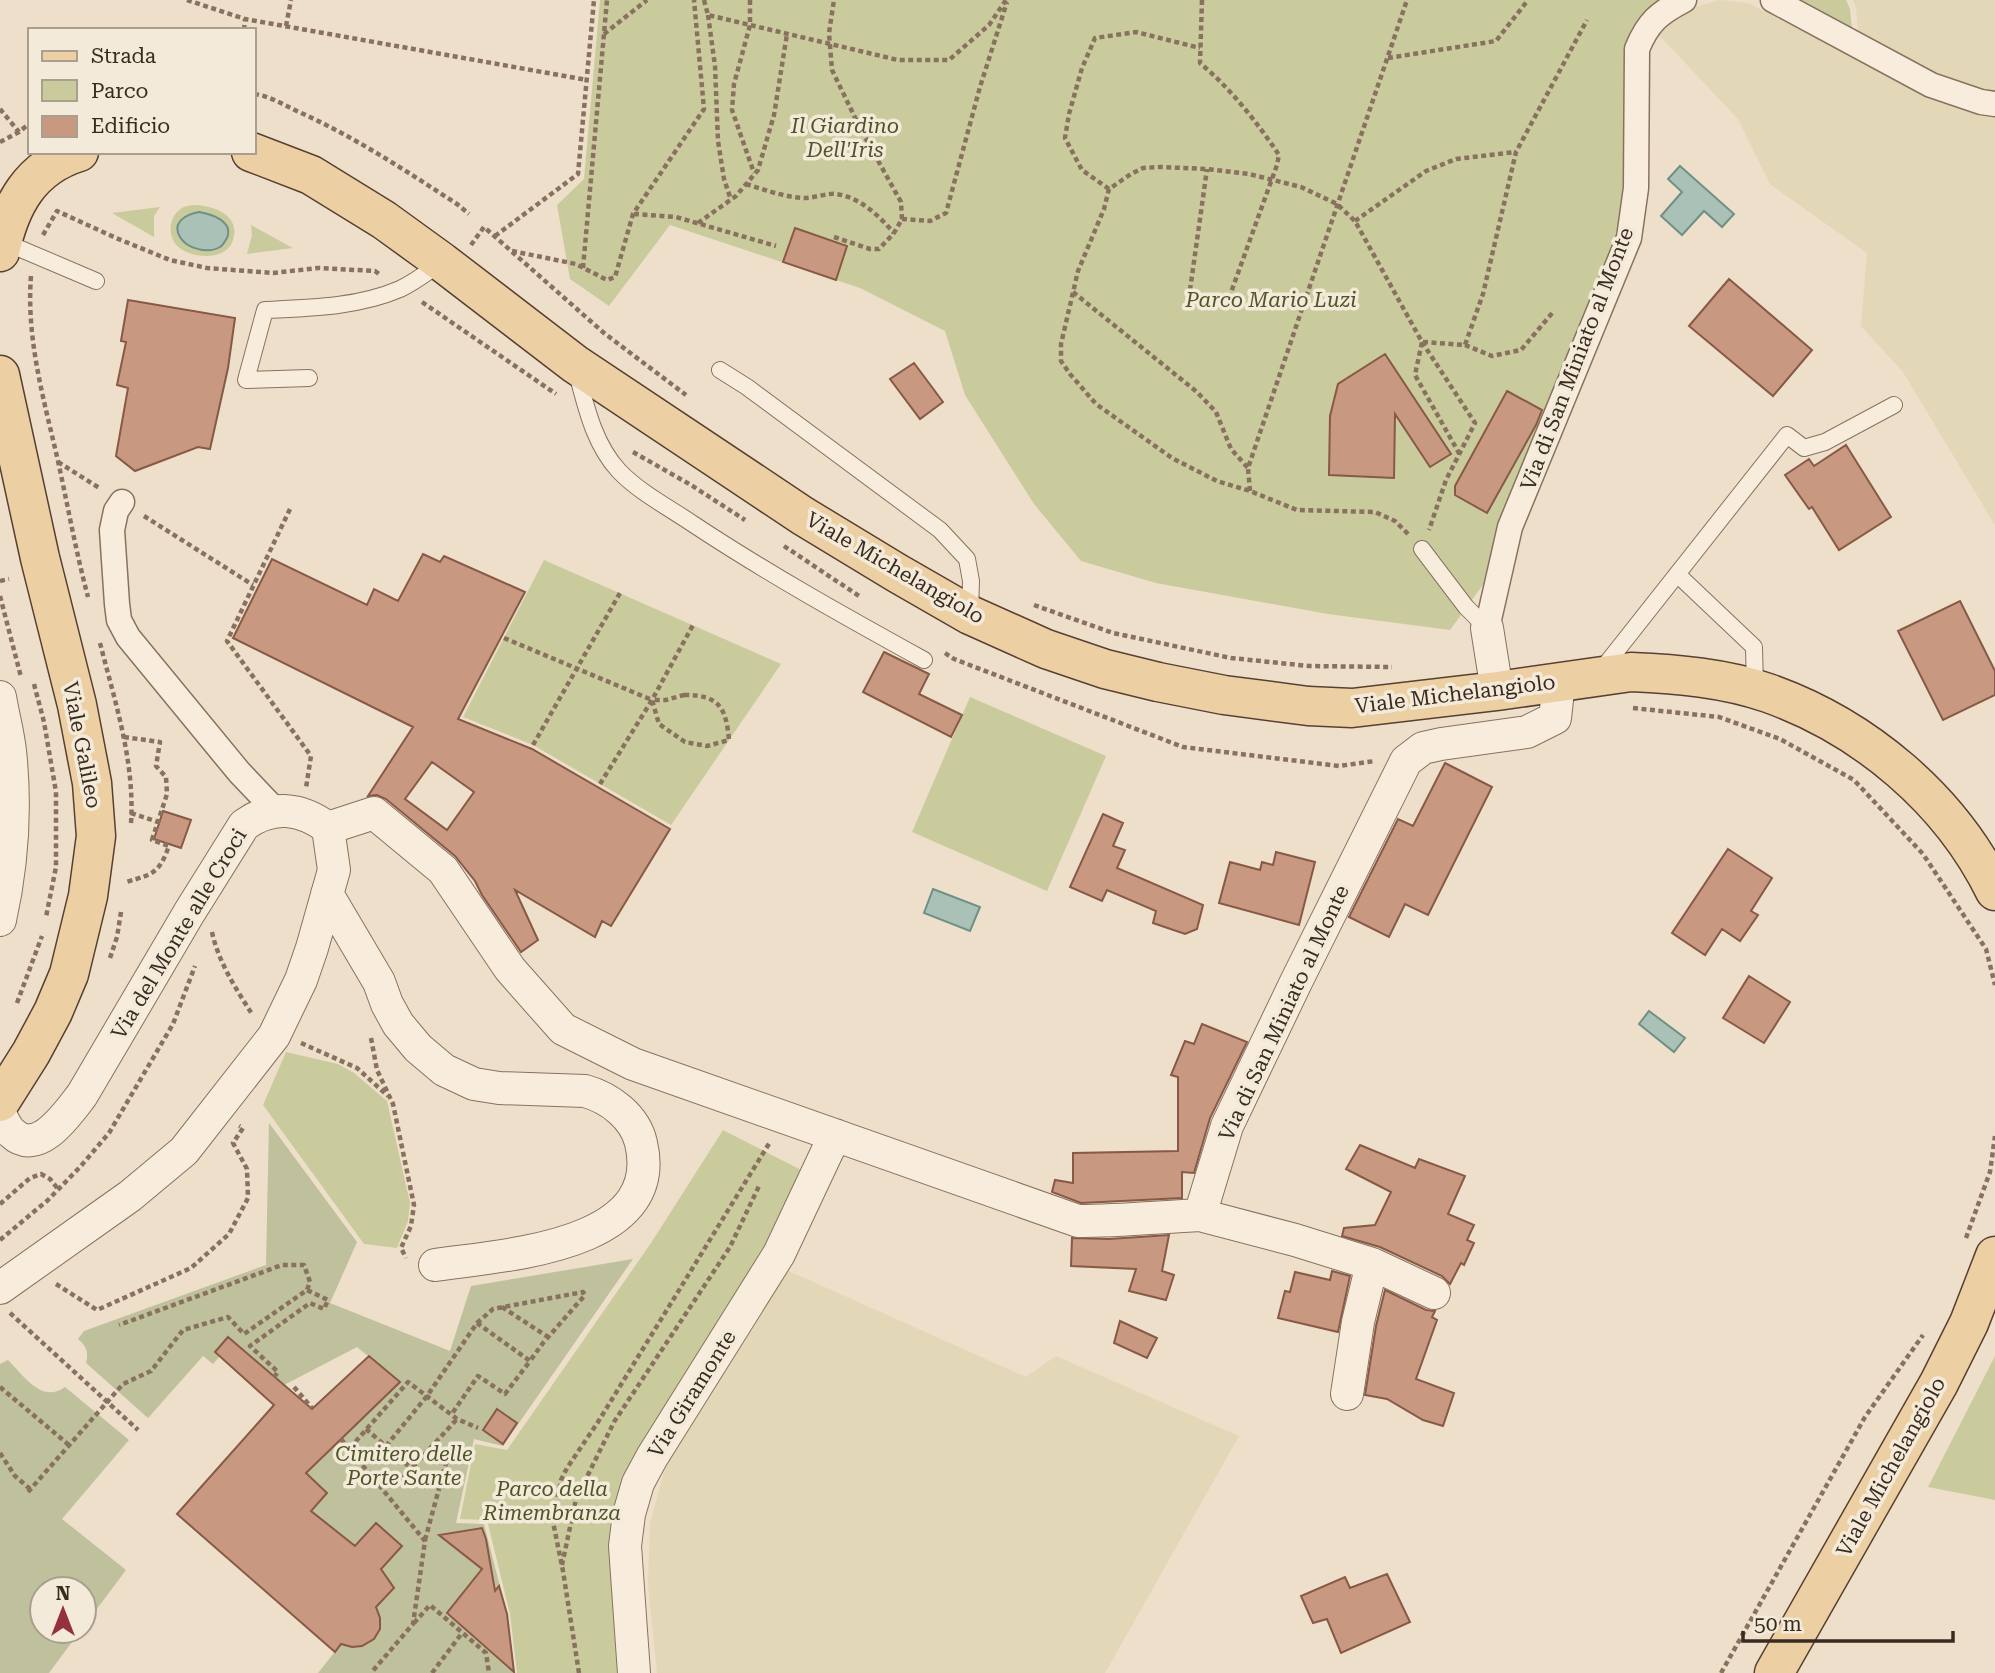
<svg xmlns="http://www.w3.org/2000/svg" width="1995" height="1673" font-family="'Roboto Serif',serif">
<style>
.farmland{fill:#e2d7b7}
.green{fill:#cacb9d}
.cemetery{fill:#bfc09c}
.water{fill:#aac1b8;stroke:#709085;stroke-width:2}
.building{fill:#c99881;stroke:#875946;stroke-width:2;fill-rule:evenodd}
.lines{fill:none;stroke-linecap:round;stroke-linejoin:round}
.service-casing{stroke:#89715f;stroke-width:18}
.pedestrian-casing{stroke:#89715f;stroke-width:27}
.minor-casing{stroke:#89715f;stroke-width:34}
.primary-casing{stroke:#574032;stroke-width:41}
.path{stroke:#89715f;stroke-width:4.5;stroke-dasharray:5 3.5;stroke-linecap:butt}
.service{stroke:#f8eddd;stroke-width:16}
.pedestrian{stroke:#f8eddd;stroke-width:24}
.minor{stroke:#f8eddd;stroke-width:32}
.primary{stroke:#edcfa4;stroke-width:38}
.labels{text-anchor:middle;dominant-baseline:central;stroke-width:7;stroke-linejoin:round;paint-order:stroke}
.park-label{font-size:21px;font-style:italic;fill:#4e5529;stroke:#f4ead9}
.street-label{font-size:21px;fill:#3a2b21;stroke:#f4ead9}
</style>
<rect width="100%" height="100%" fill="#eddfc9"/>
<path class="farmland" d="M 1720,0 L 1748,3 L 1845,53 L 1858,29 L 1856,8 L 1853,0 L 1995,0 L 1995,525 L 1903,372 L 1861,326 L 1867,253 L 1770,184 L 1738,119 L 1657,33 L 1687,9 Z
M 782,1268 L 1026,1377 L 1056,1356 L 1239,1436 L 1105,1673 L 657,1673 L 648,1585 L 650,1523 L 666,1465 Z"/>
<path class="green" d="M 600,0 L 1662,0 L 1653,5 L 1621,236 L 1485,582 L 1450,630 L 1328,614 L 1156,583 L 1081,561 L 1034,504 L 965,395 L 945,331 L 860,288 L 670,225 L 609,306 L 570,279 L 557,205 L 584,179 Z
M 1797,0 L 1846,0 L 1850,9 L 1852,30 Z
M 192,205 C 212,205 241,214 233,240 C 231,246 228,249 223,252 C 212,259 191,256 181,249 C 167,240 167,217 182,208 C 185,206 188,206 192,205 Z
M 160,207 L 154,216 L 154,237 L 112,213 Z
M 251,225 L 293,248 L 247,254 L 252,235 Z
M 544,560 L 781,664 L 671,825 L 533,745 L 463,717 Z
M 970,697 L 1106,756 L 1047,891 L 912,832 Z
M 286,1052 L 338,1064 L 354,1073 L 387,1101 L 410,1203 L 408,1221 L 397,1248 L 364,1244 L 263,1105 Z
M 723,1130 L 809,1174 L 639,1458 L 625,1673 L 517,1673 L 510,1614 L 487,1520 L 460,1519 L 475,1444 L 507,1450 L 651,1243 Z
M 1995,1356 L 1995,1500 L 1928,1487 Z"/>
<path class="cemetery" d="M 269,1123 L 357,1242 L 330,1303 L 450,1351 L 471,1286 L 633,1259 L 503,1446 L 474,1439 L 456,1523 L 484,1524 L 507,1614 L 514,1673 L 318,1673 L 341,1644 C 369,1652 387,1636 376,1607 L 394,1588 L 381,1569 L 402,1546 L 355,1546 L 311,1511 L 327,1493 L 306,1473 L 400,1382 L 357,1347 L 284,1385 L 220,1356 L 213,1364 L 203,1356 L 148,1418 L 86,1363 C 89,1351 86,1346 78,1339 L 84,1331 L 266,1265 Z
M 8,1360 C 24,1376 42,1404 65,1387 L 129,1440 L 62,1519 L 126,1570 L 84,1626 L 84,1589 L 42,1589 L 42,1631 L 80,1631 L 49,1673 L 0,1673 L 0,1364 Z"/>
<path class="water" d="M 1680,166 L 1734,214 L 1722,227 L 1704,211 L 1682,235 L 1661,216 L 1682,192 L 1668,179 Z
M 199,212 C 211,214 234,221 227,238 C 225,241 223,246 220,247 C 208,254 187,249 180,237 C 171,222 187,214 199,212 Z
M 933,889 L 980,907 L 970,931 L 924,913 Z
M 1649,1011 L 1685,1038 L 1674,1052 L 1639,1024 Z"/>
<path class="building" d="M 795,228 L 847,246 L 836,280 L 783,262 Z
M 1729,279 L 1812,350 L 1773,396 L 1689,326 Z
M 128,300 L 235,318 L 228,368 L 210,449 L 198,447 L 135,471 L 116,456 L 128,388 L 117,385 L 126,342 L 121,341 Z
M 1385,354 L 1451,454 L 1430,467 L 1395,414 L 1394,478 L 1329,475 L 1330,416 L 1338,384 Z
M 914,363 L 943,402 L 920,419 L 890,379 Z
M 1507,391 L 1542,410 L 1536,425 L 1487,513 L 1455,495 L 1455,486 Z
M 1846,445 L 1891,517 L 1839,550 L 1812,507 L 1809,509 L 1785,475 L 1809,459 L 1814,466 Z
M 423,554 L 440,562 L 444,556 L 525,592 L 458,719 L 532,749 L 670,829 L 611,926 L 602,921 L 595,937 L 515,890 L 538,940 L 521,952 L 482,895 L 475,881 L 455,856 L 386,799 L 377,795 L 368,796 L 413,727 L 233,638 L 272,559 L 367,605 L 374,589 L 398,601 ZM 432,762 L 474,792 L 447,830 L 405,799 Z
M 1960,601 L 1995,671 L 1995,695 L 1943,720 L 1898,631 Z
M 884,652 L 929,674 L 919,694 L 962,715 L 951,737 L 863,692 Z
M 1445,763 L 1492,787 L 1428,915 L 1405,904 L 1389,937 L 1349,917 L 1398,819 L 1413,826 Z
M 163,811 L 191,820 L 181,848 L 154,839 Z
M 1103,814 L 1123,823 L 1113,846 L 1125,850 L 1117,868 L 1203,905 L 1197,929 L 1185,934 L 1153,923 L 1156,911 L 1107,890 L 1102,901 L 1070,887 Z
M 1728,849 L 1772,878 L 1751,911 L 1758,915 L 1740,941 L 1722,929 L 1705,955 L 1672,933 Z
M 1276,852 L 1315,862 L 1299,925 L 1219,903 L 1230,862 L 1260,870 L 1262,862 L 1273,865 Z
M 1749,976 L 1790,1002 L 1764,1043 L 1723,1018 Z
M 1202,1024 L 1247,1042 L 1210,1118 L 1194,1173 L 1182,1172 L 1182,1198 L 1081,1203 L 1052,1192 L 1055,1180 L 1073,1183 L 1073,1153 L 1178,1151 L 1178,1077 L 1171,1075 L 1185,1041 L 1194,1044 Z
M 1360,1145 L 1415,1168 L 1419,1159 L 1465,1176 L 1448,1214 L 1474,1225 L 1467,1240 L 1474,1243 L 1464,1265 L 1461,1263 L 1450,1284 L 1442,1276 L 1380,1247 L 1342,1236 L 1344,1228 L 1375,1225 L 1391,1192 L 1346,1169 Z
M 1169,1235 L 1162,1271 L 1174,1275 L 1166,1300 L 1129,1291 L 1136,1269 L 1071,1266 L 1072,1238 L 1109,1239 Z
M 1332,1271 L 1350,1276 L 1338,1332 L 1278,1318 L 1285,1291 L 1290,1292 L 1295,1272 L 1330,1280 Z
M 1385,1290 L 1426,1310 L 1435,1311 L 1432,1317 L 1437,1320 L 1416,1379 L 1454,1393 L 1443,1426 L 1423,1420 L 1387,1399 L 1365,1395 L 1376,1326 Z
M 1120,1321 L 1157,1338 L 1147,1358 L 1114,1343 Z
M 228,1337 L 312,1409 L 369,1356 L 400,1382 L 306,1473 L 327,1493 L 311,1511 L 355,1546 L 376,1523 L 402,1546 L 381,1569 L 394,1588 L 376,1607 L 380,1618 L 380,1629 L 374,1639 L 362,1646 L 352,1647 L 341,1644 L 335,1652 L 177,1514 L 274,1405 L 215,1352 Z
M 497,1409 L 517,1423 L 503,1444 L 483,1430 Z
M 482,1528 L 486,1539 L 495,1591 L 499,1586 L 507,1614 L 514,1672 L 447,1613 L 482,1569 L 439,1535 Z
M 1387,1574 L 1410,1622 L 1341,1653 L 1327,1619 L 1313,1623 L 1301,1596 L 1345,1577 L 1350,1588 Z"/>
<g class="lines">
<g class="service-casing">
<path id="service" d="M 2,241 L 96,281
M 720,370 L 747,387 L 940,530 L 967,559 L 971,581 L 970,612
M 577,373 C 586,407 594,444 619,471 C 639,492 668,507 693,524 C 767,573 846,617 924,660
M 309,378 L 246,380 L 265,310 C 311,308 358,307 400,289 C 415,282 429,271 442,262
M 1422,549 L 1466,607 L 1487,628
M 1677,574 L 1754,647 L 1755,688
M 1599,673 L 1787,435 L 1804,448 L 1825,442 L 1894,405"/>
</g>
<g class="pedestrian-casing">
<path id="pedestrian" d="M 1773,0 L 1931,85 L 1981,102 L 1995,104
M 122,502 L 116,511 L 112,530 L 117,604 L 119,620 L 128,637 L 239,772 L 276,811
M 1487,628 L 1510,527 L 1629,238 L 1636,188 L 1637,49 C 1648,22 1659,13 1684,0"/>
</g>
<g class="minor-casing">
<path id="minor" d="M 1487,628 L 1497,691
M 0,697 C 3,715 8,733 10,751 C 16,807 12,866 0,920
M 328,828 L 374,813 L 443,870 L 510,969 L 563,1029 L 633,1064 L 1078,1221 C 1119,1221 1159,1217 1200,1215 L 1227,1126 L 1296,982 L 1406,761 L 1423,748 L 1441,744 L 1527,732 L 1555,718 L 1559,682
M 327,894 L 379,982 L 387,1004 L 398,1024 L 418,1048 L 444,1070 L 474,1084 L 499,1088 L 585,1091 C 610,1098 635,1117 641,1143 C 666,1248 501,1255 435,1265
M 0,1114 C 3,1120 7,1129 12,1133 C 38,1158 68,1113 82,1095 L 189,913 L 244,825 C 273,804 301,808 328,828
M 1200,1215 L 1295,1240 L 1372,1264 L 1434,1293
M 0,1288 L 130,1196 L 184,1151 L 274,1036 L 301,980 L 312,948 L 334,870 L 328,828
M 1347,1394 L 1358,1322 L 1372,1264
M 634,1673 L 625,1546 L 629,1514 L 638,1483 L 652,1457 L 779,1254 L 835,1135"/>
</g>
<g class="primary-casing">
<path id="primary" d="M 251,152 L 311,175 L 384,220 L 442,262 L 575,364 L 803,516 L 897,573 L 970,615 L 1046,649 L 1105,669 L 1158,682 L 1224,695 L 1308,706 L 1352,708 L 1497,691 L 1631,672 C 1677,674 1725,678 1768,693 C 1864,727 1950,799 1995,891
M 0,252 C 10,205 30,167 79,152
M 0,375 L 40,558 L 77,705 L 92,783 L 96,836 L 88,896 L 69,974 L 53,1012 L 31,1053 L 0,1102
M 1774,1673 L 1939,1383 L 1969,1323 L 1995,1256"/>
</g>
<path class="path" d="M 187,0 L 245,19 L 587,80
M 704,0 L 708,15 L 898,60 L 949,60 L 989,25 L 1006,0
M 750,0 L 750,25 L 734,84 L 732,110 L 754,173
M 1202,0 L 1200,63 C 1230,88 1257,122 1279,155 L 1277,165 L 1229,298 C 1214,308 1199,307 1190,290 L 1207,169
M 708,15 L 715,66 L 718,141 L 724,179 L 731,200
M 286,26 L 291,0
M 244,30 L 245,19
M 604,34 L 647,0
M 1388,58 L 1496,41 L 1528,0
M 254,94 C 270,96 284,105 299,112 C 355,137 406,171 457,204 L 469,214
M 0,109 L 19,132
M 0,142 L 19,132 L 30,123
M 746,184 C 765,190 784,197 804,198 C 815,198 826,193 836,194 C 860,197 879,216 894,233
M 1109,189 L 1082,170 L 1065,138 L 1069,114 L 1082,68 L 1095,38 L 1136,32 L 1200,48
M 634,214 L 676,217 L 776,246
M 902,219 L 930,221 L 946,213 L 980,87 L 1007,2
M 1355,221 L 1426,171 L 1456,159 L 1516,152
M 698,223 L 736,196 L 758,170 L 774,115 L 787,34
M 43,235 L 57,211 L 116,238 L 170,260 L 207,268 L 273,273 L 318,268 L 375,271 L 379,274
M 495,236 L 578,174 L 594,0
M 834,237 L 870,249 L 879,249 L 894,233 L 902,219 L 901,202 L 861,130 L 832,70 L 829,33 L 834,0
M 471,245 L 484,227 L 604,333 L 686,395
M 512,251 L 576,264 L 607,280 L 615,277 L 633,214 L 704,109 L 694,0
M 583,268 L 607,0
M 31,276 C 26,339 44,400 58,461 C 68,507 76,552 88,597
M 1073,292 L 1197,392 L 1216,412 L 1231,449 L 1248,468
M 422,302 L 556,394
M 1422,342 L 1475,423 L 1446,480 L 1429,530
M 1423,342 L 1465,345 L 1483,294 L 1516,152 L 1587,20
M 1465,345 L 1492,356 L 1521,350 L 1553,312
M 633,452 L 691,485 L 745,520
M 58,462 L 101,489
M 1250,491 L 1248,468 L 1407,0
M 290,509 L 227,641 L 311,756 L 306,788
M 144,516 L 253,585
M 1408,534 L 1395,521 L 1375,512 L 1297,510 L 1250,491 L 1217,481 L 1172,458 L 1096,404 L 1070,374 L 1061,361 L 1061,344 L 1078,271 L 1104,209 L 1109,189 L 1131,174 L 1143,168 L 1160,167 L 1207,169 L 1249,174 L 1301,187 L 1337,204 L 1355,221 L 1422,342 L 1415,375 L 1460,455
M 784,546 L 859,596
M 0,581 L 9,579
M 0,596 L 21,677
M 1034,605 L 1113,633 L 1231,658 L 1309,666 L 1392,667
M 504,638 L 652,700
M 100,643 C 115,702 135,762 131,823
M 945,653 L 954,659 L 1183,747 L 1339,766 L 1375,761
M 34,684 L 44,722 L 56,792 L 56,867 L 46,917
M 684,695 C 719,695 726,707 729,740 L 707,746 L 685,742 L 659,724 L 652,700 L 666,700 Z
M 1633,708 L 1719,717 L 1780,739 L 1854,780 L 1923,854 L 1986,949 L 1995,985
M 124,737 L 160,742 L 156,766 L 166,777 L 167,794 L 152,840 L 169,846 C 159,873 154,874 126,882
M 533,745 L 620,593
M 600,784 L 652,700 L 693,625
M 131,813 L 158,822
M 212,932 C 218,961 236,989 252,1014
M 110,958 L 117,937 L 121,912
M 17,1003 L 42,936
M 371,1038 L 377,1070 L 393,1104 L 414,1205 L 411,1226 L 401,1248 L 406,1258
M 301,1043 L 357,1068 L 388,1096
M 0,1204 L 30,1178 L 41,1174 L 50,1179 L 58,1189
M 1966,1238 L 1990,1172 L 1995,1136
M 0,1240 L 48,1200 L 80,1167 L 109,1133 L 173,1024 L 195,966
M 56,1284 L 97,1310 L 191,1268 L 229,1234 L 248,1198 L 247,1169 L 233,1143 L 243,1128 L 239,1126
M 502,1307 L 548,1337
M 10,1313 L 138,1430
M 477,1323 L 493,1309 L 583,1292 L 585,1295 L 543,1343 L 530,1361
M 274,1377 L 278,1372 L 250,1346 L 310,1303 L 324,1309 L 328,1300 L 307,1290
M 0,1387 L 69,1445
M 294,1387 L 312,1408
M 366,1429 L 411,1468
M 341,1439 L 425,1541 L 413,1624 L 371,1673
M 386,1446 L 427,1396 L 477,1323 L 530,1361 L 505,1394 L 478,1376 L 451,1415
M 350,1448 L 408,1382 L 457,1419 L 478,1428
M 0,1453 L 15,1476 L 30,1489
M 401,1480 L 457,1419
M 28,1492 L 123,1384 L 151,1371 L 183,1330 L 228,1317 L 244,1334 L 307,1290 L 310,1282 L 304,1265 L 282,1265 L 119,1325
M 425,1540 L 446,1463 L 462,1444
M 562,1565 L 576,1499 L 614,1422 L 730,1247 L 760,1184
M 414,1623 L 430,1605 L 486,1653 L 489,1673
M 432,1673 L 462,1633
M 579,1673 L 563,1571 L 553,1522 L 561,1480 L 567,1468 L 598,1422 L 770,1142
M 1721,1673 L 1865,1417 L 1923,1335"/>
<use href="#service" class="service"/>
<use href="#pedestrian" class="pedestrian"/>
<use href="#minor" class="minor"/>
<use href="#primary" class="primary"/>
</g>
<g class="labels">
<g class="park-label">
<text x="845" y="126">Il Giardino<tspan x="845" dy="24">Dell'Iris</tspan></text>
<text x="1271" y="300">Parco Mario Luzi</text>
<text x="404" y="1454">Cimitero delle<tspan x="404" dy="24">Porte Sante</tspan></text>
<text x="552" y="1489">Parco della<tspan x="552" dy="24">Rimembranza</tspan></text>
</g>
<g class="street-label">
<text transform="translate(1577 359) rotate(-69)">Via di San Miniato al Monte</text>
<text transform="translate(895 568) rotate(30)">Viale Michelangiolo</text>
<text transform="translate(1455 694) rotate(-7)">Viale Michelangiolo</text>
<text transform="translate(82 745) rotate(79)">Viale Galileo</text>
<text transform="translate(179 934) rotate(-59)">Via del Monte alle Croci</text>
<text transform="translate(1284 1013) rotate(-65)">Via di San Miniato al Monte</text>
<text transform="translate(692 1394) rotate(-58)">Via Giramonte</text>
<text transform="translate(1891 1467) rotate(-61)">Viale Michelangiolo</text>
</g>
</g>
<rect x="28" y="28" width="228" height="126" fill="#f4ead9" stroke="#aa9e8f" stroke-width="2"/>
<rect x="42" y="51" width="35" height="10" fill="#edcfa4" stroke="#aa9e8f" stroke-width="2"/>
<text x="91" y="63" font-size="21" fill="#3a2b21">Strada</text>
<rect x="42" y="80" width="35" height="21" fill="#cacb9d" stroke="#aa9e8f" stroke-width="2"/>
<text x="91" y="98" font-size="21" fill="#3a2b21">Parco</text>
<rect x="42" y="116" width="35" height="21" fill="#c99881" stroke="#aa9e8f" stroke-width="2"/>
<text x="91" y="133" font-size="21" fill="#3a2b21">Edificio</text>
<g transform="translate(63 1610)"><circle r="33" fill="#f4ead9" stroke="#aa9e8f" stroke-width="2"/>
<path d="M0-5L12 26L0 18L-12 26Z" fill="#95313c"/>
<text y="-10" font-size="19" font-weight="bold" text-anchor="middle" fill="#3a2b21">N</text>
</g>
<path d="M1743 1631v10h210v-10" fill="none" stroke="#3a2b21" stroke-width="3.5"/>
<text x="1754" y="1631" font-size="21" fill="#3a2b21" stroke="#f4ead9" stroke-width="5" paint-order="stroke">50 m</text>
</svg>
